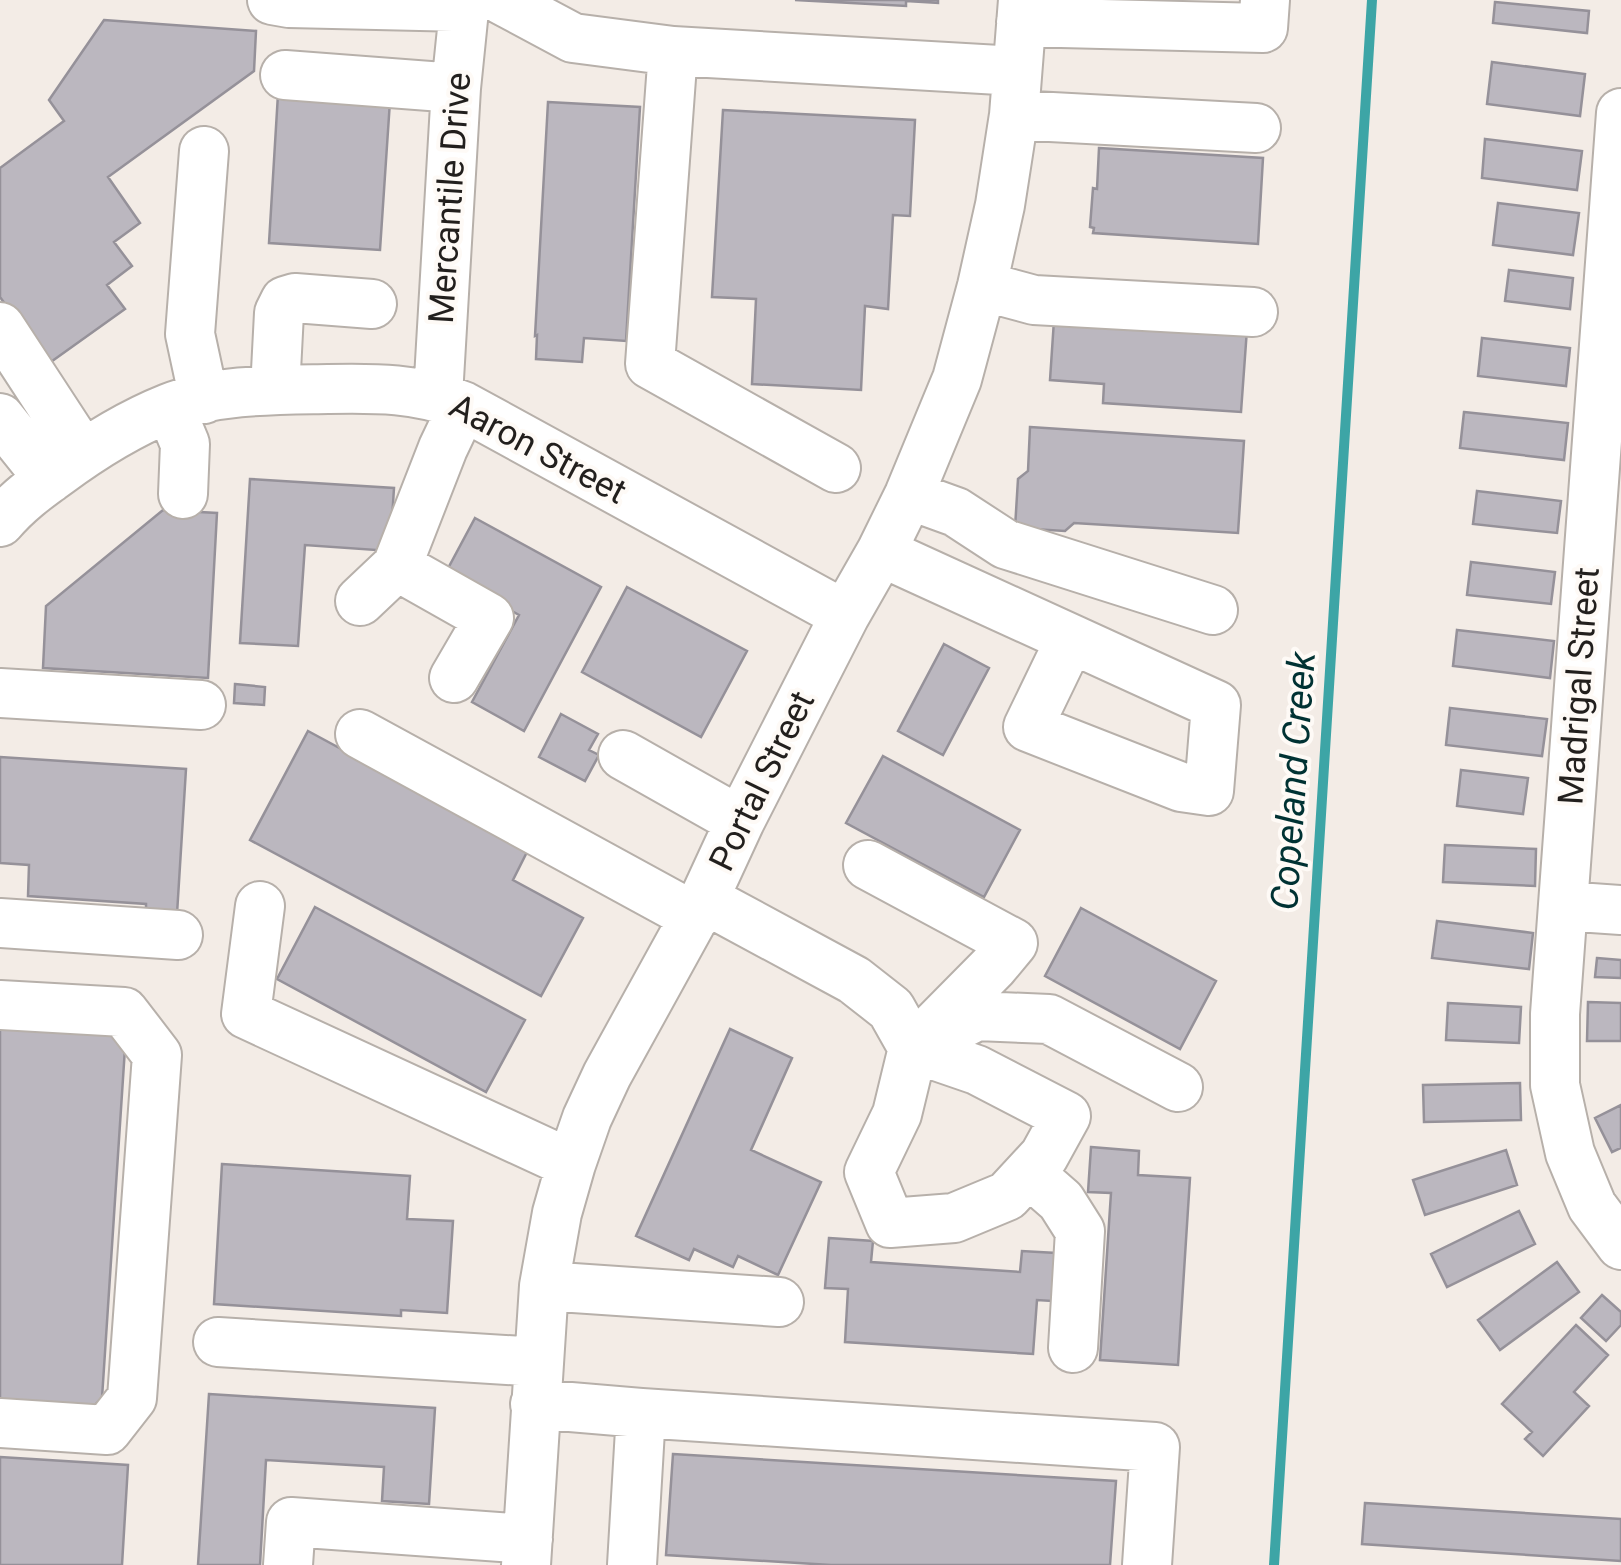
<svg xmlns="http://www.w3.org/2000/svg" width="1621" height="1565" font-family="Roboto,sans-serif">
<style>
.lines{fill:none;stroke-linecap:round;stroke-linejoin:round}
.stream{stroke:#3da5a6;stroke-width:10}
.building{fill:#bbb7bf;stroke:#959199;stroke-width:2.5}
.minor-casing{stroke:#b7b0aa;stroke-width:52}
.minor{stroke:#fff;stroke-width:48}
.labels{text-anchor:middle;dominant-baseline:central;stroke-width:8;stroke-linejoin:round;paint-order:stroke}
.street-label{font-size:35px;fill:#221f1d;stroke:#fefaf6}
.water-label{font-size:38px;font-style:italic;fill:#003233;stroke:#fefaf6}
</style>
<rect width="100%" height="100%" fill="#f3ece6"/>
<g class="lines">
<path class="stream" d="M 1274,1565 L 1372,0"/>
</g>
<path class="building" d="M 795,0 L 938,0 L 938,3 L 906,1 L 906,6 Z
M 1495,2 L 1589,11 L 1587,33 L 1493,23 Z
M 104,20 L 256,31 L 254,71 L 108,177 L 140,223 L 114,242 L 132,266 L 107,285 L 125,309 L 48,364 L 0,297 L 0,168 L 64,121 L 49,100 Z
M 1492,62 L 1585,74 L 1580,116 L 1487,104 Z
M 278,94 L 390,101 L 380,250 L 269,243 Z
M 548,102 L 640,107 L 626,341 L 584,338 L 582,362 L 536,359 L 537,335 L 535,336 Z
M 723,110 L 915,120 L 910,216 L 893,215 L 888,309 L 865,306 L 861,390 L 752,384 L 756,299 L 712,297 Z
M 1485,139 L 1582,151 L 1577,190 L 1482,178 Z
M 1099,148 L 1263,158 L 1258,244 L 1093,233 L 1094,228 L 1090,227 L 1093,188 L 1097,189 Z
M 1498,203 L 1579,213 L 1573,255 L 1493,245 Z
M 1509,270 L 1573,278 L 1570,309 L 1505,301 Z
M 1054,320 L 1247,329 L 1241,412 L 1103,403 L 1104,384 L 1050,380 Z
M 1482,338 L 1570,348 L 1566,386 L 1478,376 Z
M 1464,412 L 1568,423 L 1564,460 L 1460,448 Z
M 1030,427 L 1244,441 L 1238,533 L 1074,523 L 1065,531 L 1015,528 L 1018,479 L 1028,471 Z
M 250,479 L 394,488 L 390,551 L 305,545 L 298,646 L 240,643 Z
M 1477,491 L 1561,501 L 1557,533 L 1473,524 Z
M 163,510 L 217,513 L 208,678 L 43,668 L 46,606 Z
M 475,518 L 601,587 L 524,731 L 472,702 L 519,615 L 445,574 Z
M 1471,562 L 1555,572 L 1551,604 L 1467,595 Z
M 627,587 L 747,651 L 701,737 L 582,672 Z
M 1457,630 L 1554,641 L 1550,678 L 1453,666 Z
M 944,644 L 989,668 L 943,755 L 898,731 Z
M 235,684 L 265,687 L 264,705 L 234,703 Z
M 1450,708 L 1547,719 L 1542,756 L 1446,745 Z
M 561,714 L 598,734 L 589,750 L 599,755 L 585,781 L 539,757 Z
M 308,731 L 528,850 L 513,880 L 583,918 L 541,996 L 250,840 Z
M 883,756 L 1020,830 L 984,897 L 846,823 Z
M 0,757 L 186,769 L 177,914 L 146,912 L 146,904 L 28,896 L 29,865 L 0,863 Z
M 1461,770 L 1528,778 L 1523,814 L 1457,806 Z
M 1445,845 L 1536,849 L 1535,886 L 1443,882 Z
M 315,907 L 525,1020 L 486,1092 L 277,979 Z
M 1081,908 L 1216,981 L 1180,1049 L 1045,976 Z
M 1437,921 L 1533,933 L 1529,969 L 1432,958 Z
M 1597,958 L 1621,960 L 1621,978 L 1595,977 Z
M 1588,1002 L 1621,1003 L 1621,1041 L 1587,1041 Z
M 1448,1003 L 1521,1007 L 1519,1043 L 1446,1040 Z
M 0,1027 L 113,1035 L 125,1048 L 102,1398 L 89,1411 L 0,1405 Z
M 730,1029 L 792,1058 L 751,1150 L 821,1182 L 778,1275 L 738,1256 L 733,1267 L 694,1249 L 689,1260 L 636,1236 Z
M 1520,1083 L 1521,1120 L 1424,1122 L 1423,1085 Z
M 1621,1105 L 1621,1148 L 1612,1152 L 1595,1118 Z
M 1091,1147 L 1139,1151 L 1138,1175 L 1190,1178 L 1178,1365 L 1100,1360 L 1111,1193 L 1088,1192 Z
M 1506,1150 L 1517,1185 L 1425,1215 L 1413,1180 Z
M 222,1164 L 410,1176 L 407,1219 L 453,1221 L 447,1313 L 401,1310 L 401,1316 L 214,1304 Z
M 1519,1211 L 1535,1244 L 1447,1287 L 1431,1254 Z
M 829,1238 L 873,1241 L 871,1262 L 1020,1272 L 1022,1251 L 1056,1253 L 1052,1301 L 1037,1300 L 1033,1354 L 845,1342 L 848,1289 L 825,1288 Z
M 1557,1262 L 1579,1292 L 1500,1350 L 1478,1320 Z
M 1602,1295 L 1621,1312 L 1621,1325 L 1606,1341 L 1581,1318 Z
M 1576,1325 L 1608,1355 L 1574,1392 L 1589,1406 L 1543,1456 L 1525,1439 L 1532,1432 L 1502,1404 Z
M 209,1394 L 435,1408 L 429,1504 L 382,1501 L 384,1467 L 266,1460 L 260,1565 L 198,1565 Z
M 673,1454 L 1116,1481 L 1110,1565 L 831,1565 L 666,1555 Z
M 0,1457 L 128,1465 L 122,1565 L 0,1565 Z
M 1365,1503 L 1621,1519 L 1621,1561 L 1362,1544 Z"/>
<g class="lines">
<g class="minor-casing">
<path id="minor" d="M 272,0 L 289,3 L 464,7
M 502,0 L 573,38 L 673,51
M 1021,22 L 1263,28 L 1265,0
M 285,75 L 456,88
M 1621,113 L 1555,1014 L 1555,1085 L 1570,1153 L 1592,1206 L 1621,1245
M 1014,115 L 1256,128
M 982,286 L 1034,300 L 1253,312
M 0,327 L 83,454
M 275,390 L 279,313 L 285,301 L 295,298 L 372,304
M 438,396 L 456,88 L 465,0
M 204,399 L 190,334 L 204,151
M 170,408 L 185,444 L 183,494
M 0,418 L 49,479
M 836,468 L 650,364 L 673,51 L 1017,71
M 909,495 L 956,512 L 1005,544 L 1213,610
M 0,522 C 17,502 36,488 57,473 C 92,447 129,424 169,408 C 218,389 276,390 328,389 C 375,388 419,388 463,406 L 845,615
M 881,552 L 1216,705 L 1209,791 L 1181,787 L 1028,727 L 1070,640
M 360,601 L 397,566
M 454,678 L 489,618 L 397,566 L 443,448 L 463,406
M 0,693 L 201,705
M 360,734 L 695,917
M 623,755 L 740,821
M 868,865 L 1013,943 L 993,967 L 913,1048
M 704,899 L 854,980 L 891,1009 L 913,1048
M 260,906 L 246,1014 L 571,1164
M 1563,906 L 1621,910
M 0,923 L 178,935
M 0,1005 L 124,1012 L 157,1055 L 132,1398 L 107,1430 L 0,1423
M 934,1038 L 977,1016 L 1049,1019 L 1178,1087
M 913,1048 L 977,1070 L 1066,1116 L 1044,1156 L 1007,1196 L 954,1218 L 890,1223 L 869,1172 L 897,1114 Z
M 1029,1173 L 1061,1201 L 1080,1231 L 1073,1348
M 544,1286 L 779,1302
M 218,1342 L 539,1362
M 535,1404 L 641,1413 L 1155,1447 L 1147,1565
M 288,1565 L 291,1522 L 528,1539
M 526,1565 L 544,1286 L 557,1213 L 571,1164 L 587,1118 L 607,1075 L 704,899 L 740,821 L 845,615 L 881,552 L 909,495 L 957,379 L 982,286 L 1000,205 L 1014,115 L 1023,0
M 632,1565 L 641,1413"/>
</g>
<use href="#minor" class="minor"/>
</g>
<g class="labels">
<g class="street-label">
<text transform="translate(450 198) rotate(-86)">Mercantile Drive</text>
<text transform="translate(538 449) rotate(28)">Aaron Street</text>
<text transform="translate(1579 686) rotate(-86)">Madrigal Street</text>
<text transform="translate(762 781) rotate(-64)">Portal Street</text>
</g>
<g class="water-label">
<text transform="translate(1293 781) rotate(-86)">Copeland Creek</text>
</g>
</g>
</svg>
